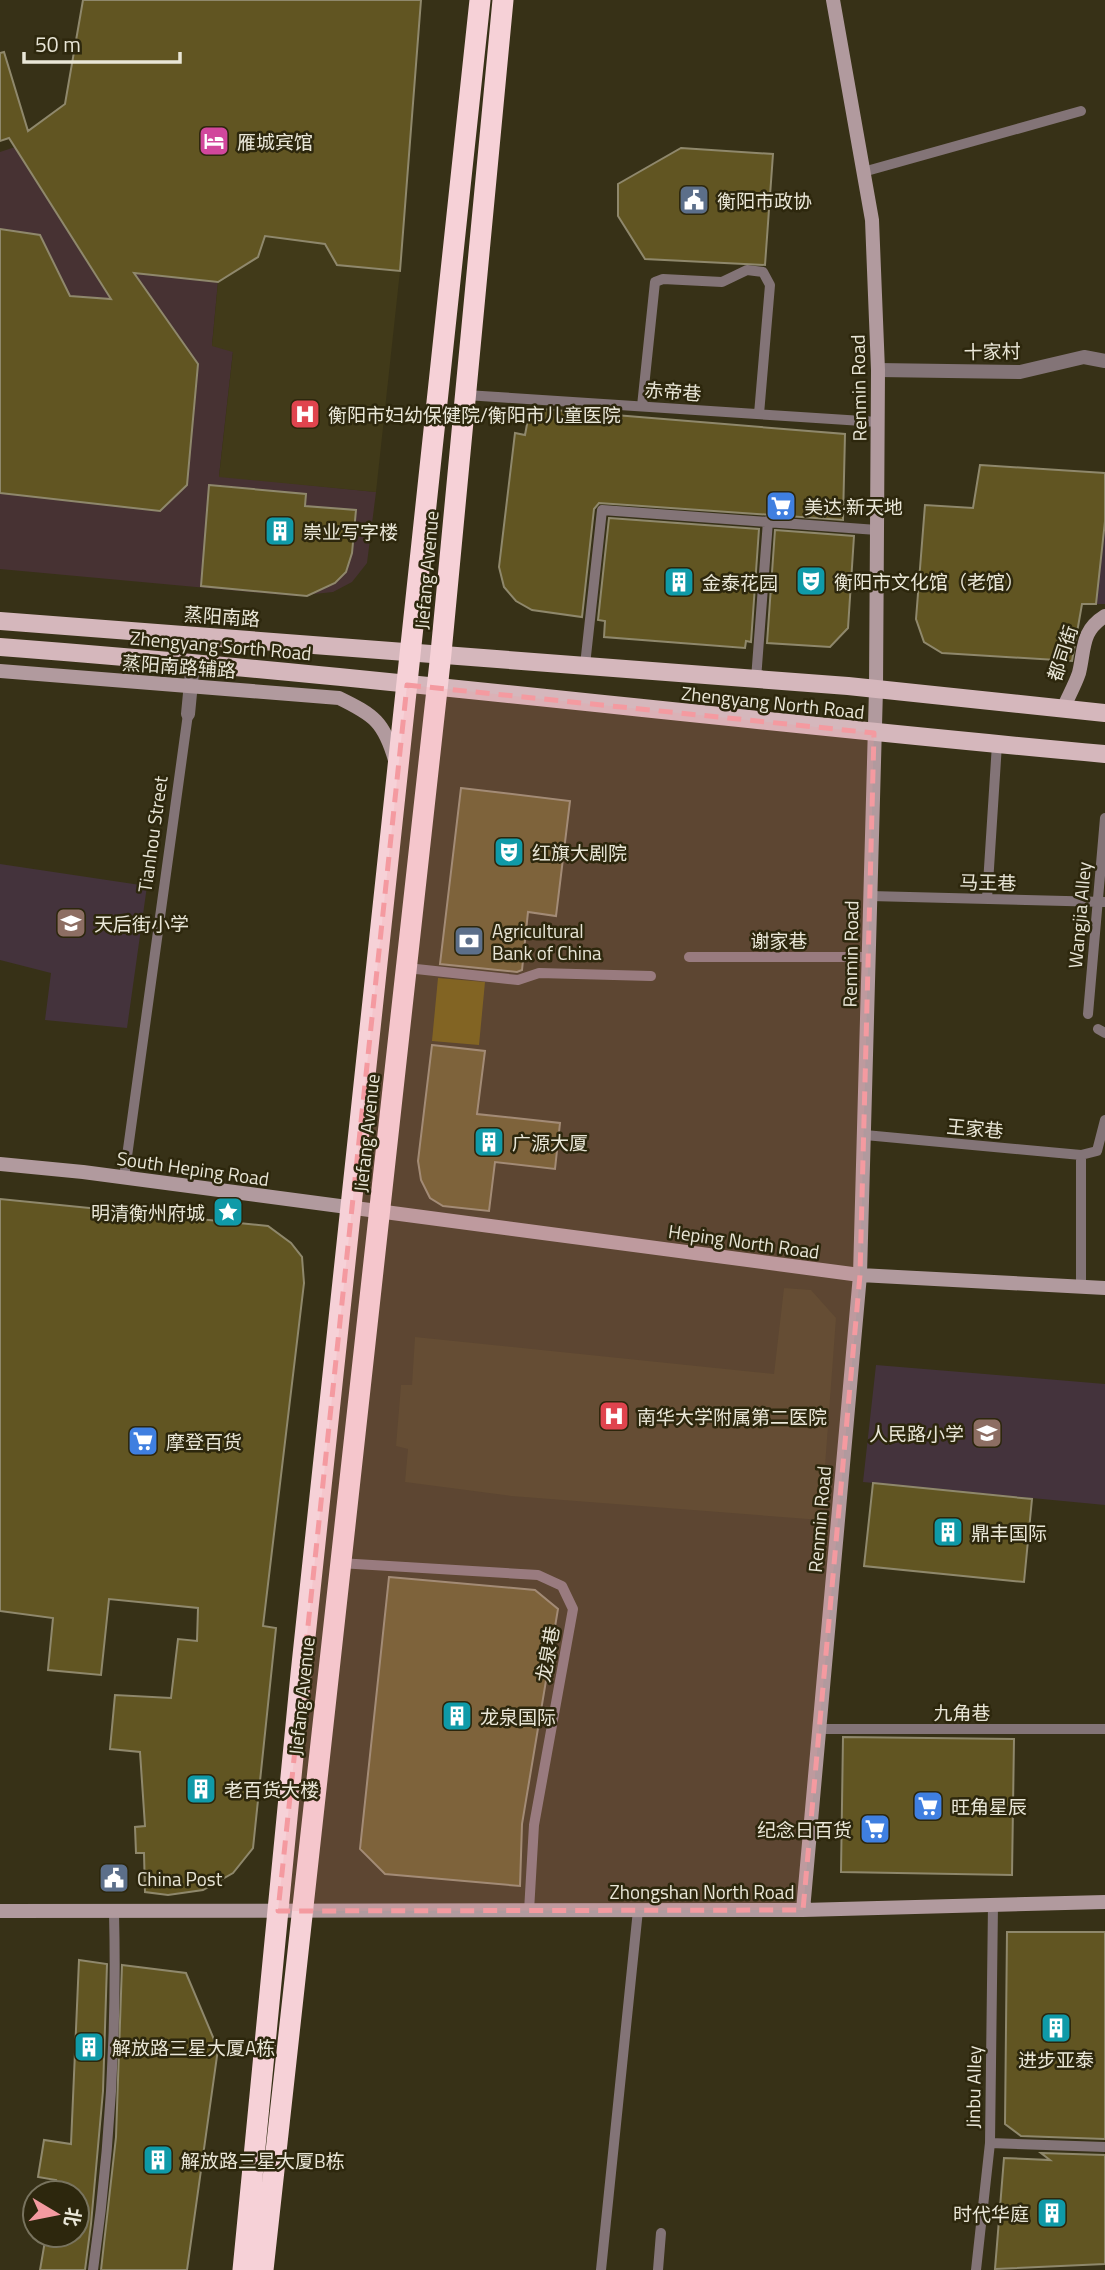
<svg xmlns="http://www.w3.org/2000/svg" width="1105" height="2270" font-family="'Titillium Web','Noto Sans SC',sans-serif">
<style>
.commercial{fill:#473233}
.built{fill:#413a19}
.education{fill:#44333c}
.green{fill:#665704}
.building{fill:#615522;stroke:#8f886c;stroke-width:2}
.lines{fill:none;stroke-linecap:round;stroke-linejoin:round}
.lane{stroke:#837477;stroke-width:10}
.street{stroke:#837477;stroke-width:14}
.secondary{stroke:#b19a9e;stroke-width:14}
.primary{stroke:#d5b7bc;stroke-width:18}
.highway{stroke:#f6d1d7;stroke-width:21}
.marked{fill:#f49aa0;fill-opacity:0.2;stroke:#f49aa0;stroke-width:5;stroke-dasharray:14 9;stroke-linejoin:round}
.labels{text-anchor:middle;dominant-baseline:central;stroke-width:5;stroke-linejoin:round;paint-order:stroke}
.poi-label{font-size:19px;fill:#e9e6d7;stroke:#2d270d;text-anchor:start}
.street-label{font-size:19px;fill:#e9e6d7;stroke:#2d270d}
</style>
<rect width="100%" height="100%" fill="#373117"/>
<path class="commercial" d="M 15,147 L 91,268 L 218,282 L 212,345 L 233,351 L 219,476 L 376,492 L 367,563 L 352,582 L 333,592 L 295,596 L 0,569 L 0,152 Z"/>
<path class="built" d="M 265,236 L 325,244 L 338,265 L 400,271 L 376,492 L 219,477 L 233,352 L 212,346 L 218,282 L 258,257 Z
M 784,1288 L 811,1290 L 836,1318 L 821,1520 L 511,1496 L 405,1482 L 408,1449 L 396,1446 L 401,1385 L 412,1385 L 415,1337 L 774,1374 Z"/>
<path class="education" d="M 1105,521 L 1105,604 L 1096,604 Z
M 0,864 L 147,886 L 127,1028 L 45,1020 L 51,973 L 0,960 Z
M 876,1365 L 1105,1384 L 1105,1505 L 863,1482 Z"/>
<path class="green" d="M 438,978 L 485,982 L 479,1045 L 432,1041 Z"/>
<path class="building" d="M 83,0 L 421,0 L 400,271 L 337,265 L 325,244 L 265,236 L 258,257 L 218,282 L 134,273 L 198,364 L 187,485 L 160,511 L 0,493 L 0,229 L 40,235 L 70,296 L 111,299 L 9,138 L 0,141 L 0,53 L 4,52 L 28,131 L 65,104 Z
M 681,148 L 773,154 L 765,265 L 645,259 L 618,216 L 618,184 Z
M 530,408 L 845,434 L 843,520 L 599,503 L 594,509 L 582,617 L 532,610 L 516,601 L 504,587 L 499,567 L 515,433 L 525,435 Z
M 980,465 L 1105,473 L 1105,521 L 1096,604 L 1082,604 L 1072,661 L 942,653 L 924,642 L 916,619 L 925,505 L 973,508 Z
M 209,485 L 306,494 L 305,506 L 356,510 L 352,553 L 346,572 L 335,583 L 307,596 L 201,586 Z
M 609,518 L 759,529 L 751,642 L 746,641 L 745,648 L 604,637 L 605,621 L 598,620 Z
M 775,530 L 854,536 L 848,628 L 830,647 L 767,643 Z
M 461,788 L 570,801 L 556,916 L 528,912 L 522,970 L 517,972 L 440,964 Z
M 432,1045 L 485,1051 L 477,1114 L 560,1123 L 555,1169 L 495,1162 L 489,1211 L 443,1206 L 430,1198 L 421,1180 L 418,1161 Z
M 0,1199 L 268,1226 L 291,1243 L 302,1257 L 304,1283 L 263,1626 L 276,1628 L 253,1848 L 233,1873 L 203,1890 L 168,1895 L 145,1892 L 144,1853 L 136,1853 L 135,1827 L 145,1826 L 140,1752 L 110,1749 L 115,1695 L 171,1698 L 178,1639 L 197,1641 L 198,1608 L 109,1599 L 101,1675 L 48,1670 L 53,1618 L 0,1611 Z
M 873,1483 L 1032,1499 L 1024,1582 L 864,1566 Z
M 389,1577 L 535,1590 L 558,1609 L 522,1824 L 520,1886 L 385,1874 L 360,1849 Z
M 843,1737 L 1014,1739 L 1012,1875 L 841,1872 Z
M 1007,1932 L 1105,1932 L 1105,2139 L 1021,2136 L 1005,2124 Z
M 79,1960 L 107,1964 L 103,2091 L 91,2224 L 85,2270 L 40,2270 L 46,2235 L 77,2235 L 77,2193 L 53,2193 L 56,2180 L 38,2177 L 44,2140 L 71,2144 Z
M 122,1965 L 186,1973 L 218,2049 L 187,2270 L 101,2270 L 116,2137 Z
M 1041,2153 L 1105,2155 L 1105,2264 L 995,2269 L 1004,2158 L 1050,2160 Z"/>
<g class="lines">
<path class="lane" d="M 863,172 L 1081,111
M 466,395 L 878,422
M 642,406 L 655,282 L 663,279 L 722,282 L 747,270 L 763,272 L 770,285 L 759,414
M 585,665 L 602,510 L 877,530
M 756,679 L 768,521
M 870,896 L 1105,902
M 987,899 L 997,744
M 689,957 L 869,957
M 407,968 L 518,980 L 539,973 L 651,976
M 1088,1014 L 1105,818
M 1098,1029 L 1105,1033
M 865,1135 L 1081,1155
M 124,1178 L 188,714
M 1081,1285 L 1081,1155 L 1097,1151 L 1105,1120
M 339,1563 L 538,1575 L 562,1586 L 573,1609 L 534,1825 L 529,1911
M 819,1729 L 1105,1729
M 990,2143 L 1105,2147
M 93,2270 C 110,2151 117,2032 114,1912
M 601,2270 L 638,1910
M 658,2270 L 661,2233
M 976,2270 L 990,2143 L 993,1904"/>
<path class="street" d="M 878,370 L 1020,372 L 1084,357 L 1105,361
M 188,714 L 193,662"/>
<path class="secondary" d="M 0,671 L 339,698 C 374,715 384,722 395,760
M 1063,709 C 1068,697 1075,685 1079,673 C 1085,648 1081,631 1105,616
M 0,1164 L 83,1172 L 860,1275 L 1105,1288
M 803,1910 L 860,1275 L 876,689 L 878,370 L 872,220 L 833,0
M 0,1911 L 803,1910 L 1105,1902"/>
<path class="primary" d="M 0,621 L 848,686 L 1105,713
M 0,647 C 369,675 736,721 1105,754"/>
<path class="highway" d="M 243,2270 L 301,1674 L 480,0
M 263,2270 L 441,653 L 503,0"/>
</g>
<path class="marked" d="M 407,685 L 874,733 L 860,1275 L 803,1910 L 278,1911 Z"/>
<defs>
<g id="hotel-square" transform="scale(1.575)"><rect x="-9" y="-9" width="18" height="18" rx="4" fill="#d1479c" stroke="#2d270d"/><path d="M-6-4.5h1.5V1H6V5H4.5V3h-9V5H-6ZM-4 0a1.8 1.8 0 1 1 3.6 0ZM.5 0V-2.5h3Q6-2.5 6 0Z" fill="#fff"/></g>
<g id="civic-square" transform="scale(1.575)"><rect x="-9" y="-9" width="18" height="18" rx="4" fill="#5c6f8a" stroke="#2d270d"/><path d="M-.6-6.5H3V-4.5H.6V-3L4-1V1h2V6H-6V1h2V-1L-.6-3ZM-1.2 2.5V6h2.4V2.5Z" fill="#fff"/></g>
<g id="hospital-square" transform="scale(1.575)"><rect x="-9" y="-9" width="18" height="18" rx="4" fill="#e0444e" stroke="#2d270d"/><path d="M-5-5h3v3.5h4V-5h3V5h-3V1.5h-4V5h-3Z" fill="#fff"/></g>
<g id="supermarket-square" transform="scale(1.575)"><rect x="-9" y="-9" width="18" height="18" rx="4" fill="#3f7fe0" stroke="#2d270d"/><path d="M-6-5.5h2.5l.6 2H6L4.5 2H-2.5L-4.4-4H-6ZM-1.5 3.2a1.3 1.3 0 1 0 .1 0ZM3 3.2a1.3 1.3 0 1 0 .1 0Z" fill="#fff"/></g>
<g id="building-square" transform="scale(1.575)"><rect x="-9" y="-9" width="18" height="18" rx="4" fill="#0f9aa8" stroke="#2d270d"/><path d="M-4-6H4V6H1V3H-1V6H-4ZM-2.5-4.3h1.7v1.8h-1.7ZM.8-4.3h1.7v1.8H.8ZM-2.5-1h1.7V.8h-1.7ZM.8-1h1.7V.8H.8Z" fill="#fff"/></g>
<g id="theatre-square" transform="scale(1.575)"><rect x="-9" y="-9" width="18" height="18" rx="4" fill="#0f9aa8" stroke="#2d270d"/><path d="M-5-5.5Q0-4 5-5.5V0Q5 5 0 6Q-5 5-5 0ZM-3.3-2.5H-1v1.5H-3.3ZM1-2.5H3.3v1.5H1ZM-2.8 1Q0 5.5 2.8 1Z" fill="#fff"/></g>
<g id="school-square" transform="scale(1.575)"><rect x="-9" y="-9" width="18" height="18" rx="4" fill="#8d6e63" stroke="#2d270d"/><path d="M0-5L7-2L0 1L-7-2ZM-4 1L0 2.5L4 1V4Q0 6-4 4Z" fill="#fff"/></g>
<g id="bank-square" transform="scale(1.575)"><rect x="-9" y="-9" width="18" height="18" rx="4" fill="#5c6f8a" stroke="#2d270d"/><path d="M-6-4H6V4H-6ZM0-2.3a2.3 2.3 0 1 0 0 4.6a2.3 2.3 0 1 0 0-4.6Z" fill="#fff"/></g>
<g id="sight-square" transform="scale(1.575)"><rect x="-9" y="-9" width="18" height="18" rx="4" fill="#0f9aa8" stroke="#2d270d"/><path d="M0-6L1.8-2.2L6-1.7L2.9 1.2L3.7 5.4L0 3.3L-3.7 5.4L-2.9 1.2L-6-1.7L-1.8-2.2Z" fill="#fff"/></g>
</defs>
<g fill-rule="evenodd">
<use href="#hotel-square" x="214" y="141"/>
<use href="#civic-square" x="694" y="200"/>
<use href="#hospital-square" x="305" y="414"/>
<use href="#supermarket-square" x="781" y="506"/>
<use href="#building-square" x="280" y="531"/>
<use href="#theatre-square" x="811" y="581"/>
<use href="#building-square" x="679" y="582"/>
<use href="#theatre-square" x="509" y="852"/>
<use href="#school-square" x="71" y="923"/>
<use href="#bank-square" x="469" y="941"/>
<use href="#building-square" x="489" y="1142"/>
<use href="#sight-square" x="228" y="1212"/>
<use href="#hospital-square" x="614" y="1416"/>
<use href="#school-square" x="987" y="1433"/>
<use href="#supermarket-square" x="143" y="1441"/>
<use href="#building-square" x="948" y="1532"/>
<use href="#building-square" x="457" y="1716"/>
<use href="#building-square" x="201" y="1789"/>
<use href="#supermarket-square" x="928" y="1806"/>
<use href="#supermarket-square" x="875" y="1829"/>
<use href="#civic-square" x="114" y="1878"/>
<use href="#building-square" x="1056" y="2028"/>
<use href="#building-square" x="89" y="2047"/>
<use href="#building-square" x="158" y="2160"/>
<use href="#building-square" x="1052" y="2213"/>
</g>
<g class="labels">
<g class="poi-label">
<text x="237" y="141">雁城宾馆</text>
<text x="717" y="200">衡阳市政协</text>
<text x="328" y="414">衡阳市妇幼保健院/衡阳市儿童医院</text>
<text x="804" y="506">美达·新天地</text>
<text x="303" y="531">崇业写字楼</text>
<text x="834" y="581">衡阳市文化馆（老馆）</text>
<text x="702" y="582">金泰花园</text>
<text x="532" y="852">红旗大剧院</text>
<text x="94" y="923">天后街小学</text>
<text x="492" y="930">Agricultural<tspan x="492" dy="22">Bank of China</tspan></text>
<text x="512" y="1142">广源大厦</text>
<text x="205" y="1212" text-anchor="end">明清衡州府城</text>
<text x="637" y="1416">南华大学附属第二医院</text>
<text x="964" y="1433" text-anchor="end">人民路小学</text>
<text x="166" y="1441">摩登百货</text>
<text x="971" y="1532">鼎丰国际</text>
<text x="480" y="1716">龙泉国际</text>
<text x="224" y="1789">老百货大楼</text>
<text x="951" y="1806">旺角星辰</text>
<text x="852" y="1829" text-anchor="end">纪念日百货</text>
<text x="137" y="1878">China Post</text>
<text x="112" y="2047">解放路三星大厦A栋</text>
<text x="1056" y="2059" text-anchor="middle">进步亚泰</text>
<text x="181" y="2160">解放路三星大厦B栋</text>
<text x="1029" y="2213" text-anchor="end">时代华庭</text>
</g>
<g class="street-label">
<text transform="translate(992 351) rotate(-1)">十家村</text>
<text transform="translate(858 388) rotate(-91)">Renmin Road</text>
<text transform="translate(673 391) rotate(4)">赤帝巷</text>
<text transform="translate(426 570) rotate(-85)">Jiefang Avenue</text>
<text transform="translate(222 616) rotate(4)">蒸阳南路</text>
<text transform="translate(221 645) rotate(5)">Zhengyang Sorth Road</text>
<text transform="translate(1062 653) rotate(-72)">都司街</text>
<text transform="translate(179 666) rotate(4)">蒸阳南路辅路</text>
<text transform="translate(773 702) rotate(6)">Zhengyang North Road</text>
<text transform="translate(152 834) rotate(-82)">Tianhou Street</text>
<text transform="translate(988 882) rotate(1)">马王巷</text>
<text transform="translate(1079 915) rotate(-85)">Wangjia Alley</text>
<text x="779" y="940">谢家巷</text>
<text transform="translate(850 954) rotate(-89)">Renmin Road</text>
<text transform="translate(975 1128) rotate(5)">王家巷</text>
<text transform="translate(366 1133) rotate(-84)">Jiefang Avenue</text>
<text transform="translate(193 1168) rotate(8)">South Heping Road</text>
<text transform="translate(744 1241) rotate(8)">Heping North Road</text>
<text transform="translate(819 1519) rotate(-85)">Renmin Road</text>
<text transform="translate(547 1654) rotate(-80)">龙泉巷</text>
<text transform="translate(301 1696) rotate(-84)">Jiefang Avenue</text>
<text x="962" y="1712">九角巷</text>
<text x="702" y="1891">Zhongshan North Road</text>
<text transform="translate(973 2087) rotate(-89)">Jinbu Alley</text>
</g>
</g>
<g transform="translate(56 2214) rotate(100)"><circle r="33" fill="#2d270d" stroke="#78735e" stroke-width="2"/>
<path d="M0-5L12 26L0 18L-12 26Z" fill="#f49aa0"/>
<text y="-10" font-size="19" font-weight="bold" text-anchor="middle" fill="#e9e6d7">北</text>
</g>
<path d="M24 52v10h156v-10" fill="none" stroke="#e9e6d7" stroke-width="3.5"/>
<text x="35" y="52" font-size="21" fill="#e9e6d7" stroke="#2d270d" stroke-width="5" paint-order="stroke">50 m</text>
</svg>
